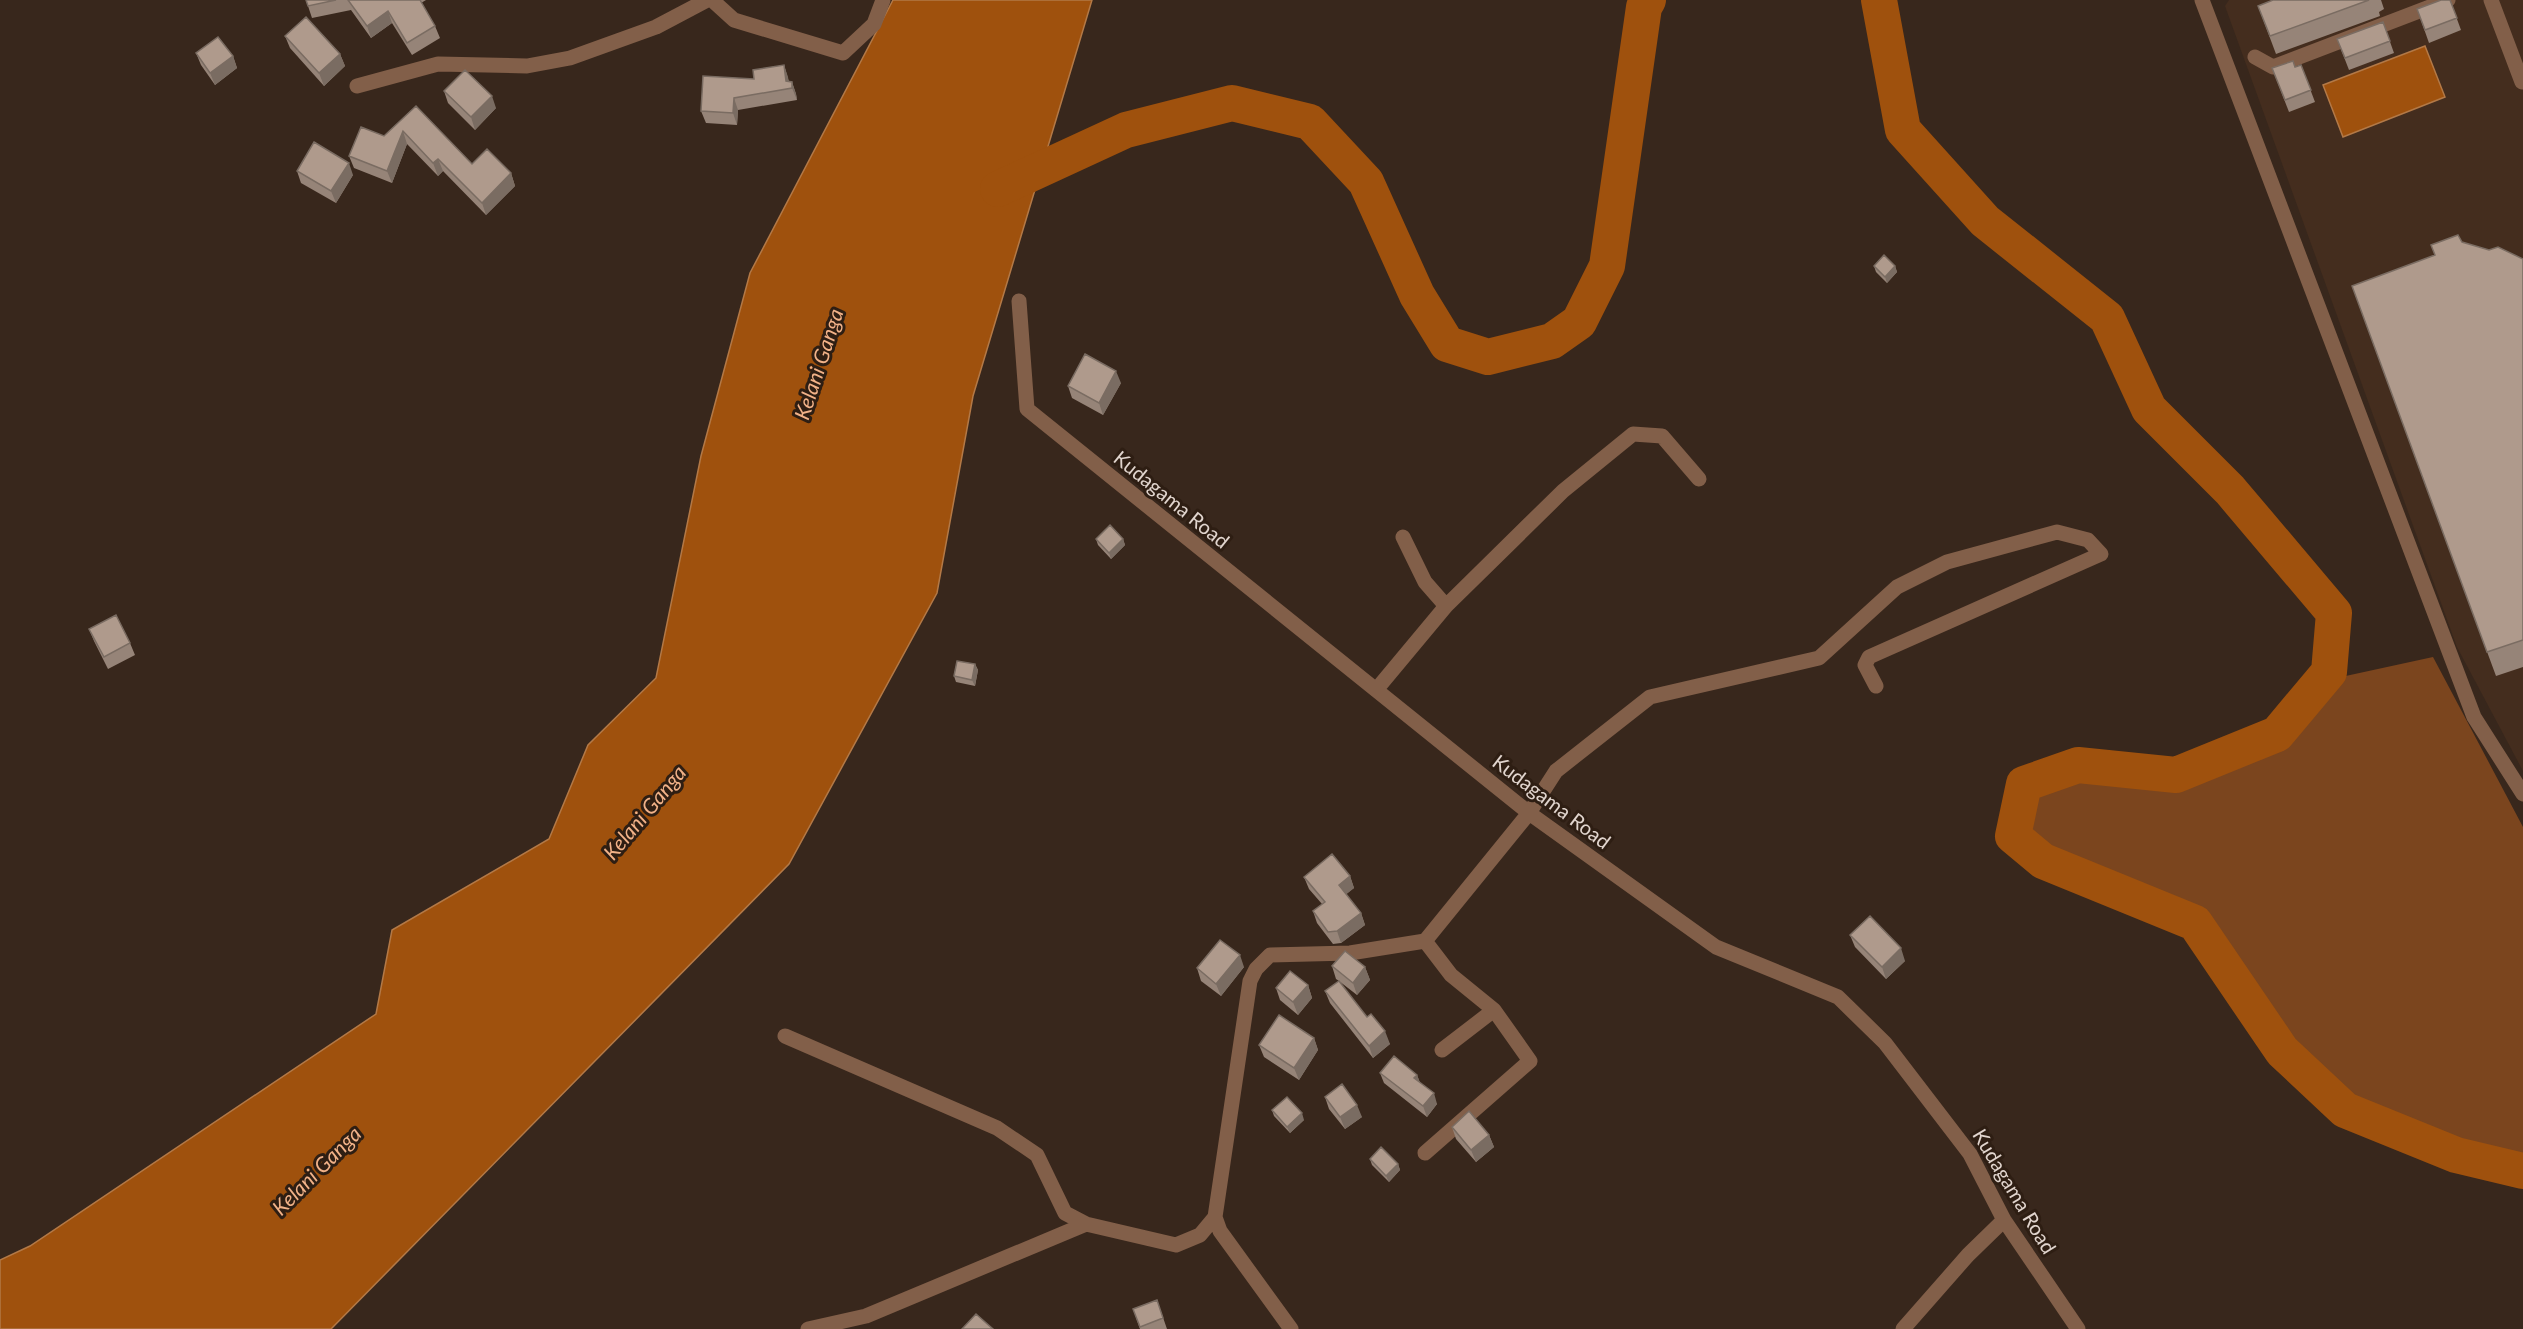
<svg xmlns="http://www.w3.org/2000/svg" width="2523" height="1329" font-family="Lato,sans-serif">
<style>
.built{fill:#442d1e}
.green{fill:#7b451e}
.water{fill:#9f510d;stroke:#b37947;stroke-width:1.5}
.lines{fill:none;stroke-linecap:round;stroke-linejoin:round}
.river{stroke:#9f510d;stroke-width:36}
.minor{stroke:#825f49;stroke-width:15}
.wall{fill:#968478}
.shaded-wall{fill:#7a6c62}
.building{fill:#af9a8c;stroke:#7a6c62;stroke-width:1.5}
.labels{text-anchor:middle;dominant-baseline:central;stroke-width:6;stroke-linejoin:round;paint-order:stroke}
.street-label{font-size:20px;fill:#e1d5ce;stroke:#2e1e13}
.water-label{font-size:21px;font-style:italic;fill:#f2b288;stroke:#2e1e13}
</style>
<rect width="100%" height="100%" fill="#38271c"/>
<path class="built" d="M 2229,0 L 2523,0 L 2523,771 L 2457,647 L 2225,6 Z"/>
<path class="green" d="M 2433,657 L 2523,827 L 2523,1159 L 2460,1144 L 2351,1100 L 2291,1043 L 2203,914 L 2049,851 L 2026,832 L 2034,793 L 2079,776 L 2178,787 L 2284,744 L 2341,677 Z"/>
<path class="water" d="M 893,0 L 1092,0 L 973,396 L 937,593 L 789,864 L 331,1329 L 0,1329 L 0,1260 L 30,1246 L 376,1014 L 392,930 L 549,839 L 588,745 L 656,678 L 701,456 L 750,273 Z
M 2425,46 L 2445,97 L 2343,137 L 2323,85 Z"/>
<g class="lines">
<path class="river" d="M 1879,0 L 1903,130 L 1985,221 L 2107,318 L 2149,409 L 2230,490 L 2334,613 L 2329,672 L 2277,734 L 2176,775 L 2078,765 L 2024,784 L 2013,836 L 2043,861 L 2195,923 L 2282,1051 L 2345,1110 L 2456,1155 L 2523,1171
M 998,189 L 1126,130 L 1232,103 L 1310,122 L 1366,182 L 1417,295 L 1447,344 L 1488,357 L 1552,341 L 1579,322 L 1607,266 L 1644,7 L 1648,0"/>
<path class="minor" d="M 712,0 L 734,20 L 843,53 L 874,24 L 883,0
M 2202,0 L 2474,717 L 2523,794
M 2491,0 L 2522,82
M 2255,57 L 2273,67 L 2448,0
M 357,86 L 438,64 L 527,66 L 570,58 L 656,27 L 707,0
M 1019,301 L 1027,409 L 1529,813 L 1716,947 L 1838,997 L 1885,1043 L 1970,1154 L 2004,1220 L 2078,1329
M 1403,537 L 1425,582 L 1446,606
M 1376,690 L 1446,606 L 1563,491 L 1633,434 L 1662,436 L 1699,479
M 1425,941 L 1451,975 L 1494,1010 L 1530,1061 L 1425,1153
M 785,1036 L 997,1128 L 1037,1155 L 1065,1213 L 1086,1224 L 1176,1245 L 1200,1235 L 1215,1217 L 1250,981 L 1256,969 L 1270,955 L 1350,953 L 1425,941 L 1529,813 L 1556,771 L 1650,697 L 1819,658 L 1897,587 L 1947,562 L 2057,532 L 2088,540 L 2101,554 L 1869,657 L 1865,665 L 1876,686
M 1442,1050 L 1494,1010
M 1215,1217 L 1220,1231 L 1291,1329
M 808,1329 L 866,1316 L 1086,1224
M 1903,1329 L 1968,1255 L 2004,1220"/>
</g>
<path class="wall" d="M 306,0 L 426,0 L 421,3 L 435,26 L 440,38 L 412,55 L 392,23 L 371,38 L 351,10 L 312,18 Z
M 2273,0 L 2382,0 L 2381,0 L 2384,9 L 2379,12 L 2380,16 L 2276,54 L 2258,6 Z
M 2450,0 L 2461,30 L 2429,43 L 2417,9 Z
M 2383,22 L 2394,53 L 2349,70 L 2337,39 Z
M 285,36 L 340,54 L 345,66 L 324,86 L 290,48 Z
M 196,53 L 233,56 L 237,68 L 215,85 L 201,65 Z
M 784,65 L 789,82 L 792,82 L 796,94 L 797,100 L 738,110 L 737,125 L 706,123 L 701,111 L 754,79 Z
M 2301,65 L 2315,102 L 2289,112 L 2272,68 L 2295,67 Z
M 444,91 L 496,108 L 475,130 L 448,103 Z
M 416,106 L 472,164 L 511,173 L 515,186 L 486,215 L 443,171 L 438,176 L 407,144 L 392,183 L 354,168 L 349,156 L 384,136 Z
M 297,171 L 353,175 L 336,203 L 301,183 Z
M 2435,255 L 2523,259 L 2523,667 L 2496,676 L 2352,286 Z
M 1874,266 L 1895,266 L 1897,272 L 1887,283 L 1876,272 Z
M 1121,383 L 1103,415 L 1072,398 L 1068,386 Z
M 1096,539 L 1123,539 L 1125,545 L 1111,559 L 1098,545 Z
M 89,629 L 130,643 L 135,655 L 108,669 L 94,641 Z
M 975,664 L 978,670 L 975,686 L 956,682 L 954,676 Z
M 1350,876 L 1354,888 L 1346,894 L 1361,913 L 1365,925 L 1341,943 L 1333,944 L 1317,923 L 1313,911 L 1322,904 L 1309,889 L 1304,877 Z
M 1850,935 L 1905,961 L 1886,979 L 1855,947 Z
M 1332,966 L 1365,967 L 1370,980 L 1357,995 L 1339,981 L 1367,1017 L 1390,1044 L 1373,1058 L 1330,1003 L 1325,991 L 1339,981 L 1336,979 Z
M 1244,967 L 1221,996 L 1201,981 L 1197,968 Z
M 1308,985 L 1312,998 L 1298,1015 L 1280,1000 L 1276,988 Z
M 1314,1038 L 1318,1050 L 1299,1080 L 1264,1057 L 1259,1045 Z
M 1380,1073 L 1417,1075 L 1420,1083 L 1437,1104 L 1427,1117 L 1384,1083 Z
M 1325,1097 L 1362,1117 L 1345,1129 L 1329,1109 Z
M 1272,1110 L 1304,1120 L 1290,1133 L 1274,1116 Z
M 1452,1127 L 1489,1135 L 1494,1147 L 1476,1162 L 1456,1139 Z
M 1370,1159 L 1398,1164 L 1400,1170 L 1389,1182 L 1372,1165 Z
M 1157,1300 L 1167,1329 L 1140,1329 L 1133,1309 Z"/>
<path class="shaded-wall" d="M 388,11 L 392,23 L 371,38 L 367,26 Z
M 340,54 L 345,66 L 324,86 L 319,73 Z
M 233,56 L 237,68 L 215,85 L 210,73 Z
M 784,65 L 788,77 L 790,89 L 786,81 Z
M 792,82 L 796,94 L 797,100 L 792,88 Z
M 492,96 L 496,108 L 475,130 L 471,117 Z
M 734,98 L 738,110 L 737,125 L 733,113 Z
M 403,131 L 407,144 L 392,183 L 387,171 Z
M 438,159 L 443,171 L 438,176 L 433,163 Z
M 349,163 L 353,175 L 336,203 L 331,191 Z
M 511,173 L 515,186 L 486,215 L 482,203 Z
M 1895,266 L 1897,272 L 1887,283 L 1885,277 Z
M 1116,371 L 1121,383 L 1103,415 L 1099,403 Z
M 1123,539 L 1125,545 L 1111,559 L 1109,553 Z
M 975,664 L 978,670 L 975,686 L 972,680 Z
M 1350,876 L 1354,888 L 1343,897 L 1339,885 Z
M 1361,913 L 1365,925 L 1341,943 L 1337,931 Z
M 1901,948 L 1905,961 L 1886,979 L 1882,967 Z
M 1240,955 L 1244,967 L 1221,996 L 1216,984 Z
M 1365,967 L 1370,980 L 1357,995 L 1353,983 Z
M 1308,985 L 1312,998 L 1298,1015 L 1293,1002 Z
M 1385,1031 L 1390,1044 L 1373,1058 L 1369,1046 Z
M 1314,1038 L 1318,1050 L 1299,1080 L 1294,1068 Z
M 1417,1075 L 1421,1085 L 1414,1078 Z
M 1434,1093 L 1437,1104 L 1427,1117 L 1423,1106 Z
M 1357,1105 L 1362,1117 L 1345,1129 L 1340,1117 Z
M 1302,1113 L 1304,1120 L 1290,1133 L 1287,1127 Z
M 1489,1135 L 1494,1147 L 1476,1162 L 1471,1150 Z
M 1398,1164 L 1400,1170 L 1389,1182 L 1386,1176 Z"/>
<path class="building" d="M 306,0 L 336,0 L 308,6 Z
M 348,0 L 420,0 L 435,26 L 407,43 L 388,11 L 367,26 Z
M 2273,0 L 2369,0 L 2270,36 L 2258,6 Z
M 2441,0 L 2450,0 L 2457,18 L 2425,30 L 2417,9 Z
M 306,17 L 340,54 L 319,73 L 285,36 Z
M 2383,22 L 2390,41 L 2345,58 L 2337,39 Z
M 218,37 L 233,56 L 210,73 L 196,53 Z
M 2293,61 L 2295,67 L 2301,65 L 2311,90 L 2285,100 L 2272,68 Z
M 784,65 L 786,81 L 792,82 L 792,88 L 734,98 L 733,113 L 701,111 L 703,76 L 754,79 L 753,70 Z
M 465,70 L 492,96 L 471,117 L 444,91 Z
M 416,106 L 472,164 L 487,149 L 511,173 L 482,203 L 438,159 L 433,163 L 403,131 L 387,171 L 349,156 L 361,127 L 384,136 Z
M 314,142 L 349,163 L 331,191 L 297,171 Z
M 2458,235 L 2462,242 L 2489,250 L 2498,247 L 2523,259 L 2523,640 L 2487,652 L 2352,286 L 2435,255 L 2431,245 Z
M 1884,255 L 1895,266 L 1885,277 L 1874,266 Z
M 1085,354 L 1116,371 L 1099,403 L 1068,386 Z
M 1110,525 L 1123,539 L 1109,553 L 1096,539 Z
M 116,615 L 130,643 L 104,657 L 89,629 Z
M 957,661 L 975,664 L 972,680 L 954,676 Z
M 1332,854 L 1350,876 L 1339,885 L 1361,913 L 1337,931 L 1328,932 L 1313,911 L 1325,902 L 1304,877 Z
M 1870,916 L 1901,948 L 1882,967 L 1850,935 Z
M 1220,940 L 1240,955 L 1216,984 L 1197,968 Z
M 1345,951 L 1365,967 L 1353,983 L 1332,966 Z
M 1290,971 L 1308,985 L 1293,1002 L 1276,988 Z
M 1339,981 L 1367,1017 L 1371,1014 L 1385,1031 L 1369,1046 L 1325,991 Z
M 1279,1015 L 1314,1038 L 1294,1068 L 1259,1045 Z
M 1394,1056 L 1417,1075 L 1414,1078 L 1434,1093 L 1423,1106 L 1380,1073 Z
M 1342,1084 L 1357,1105 L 1340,1117 L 1325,1097 Z
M 1287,1097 L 1302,1113 L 1287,1127 L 1272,1110 Z
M 1469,1111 L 1489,1135 L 1471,1150 L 1452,1127 Z
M 1381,1147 L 1398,1164 L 1386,1176 L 1370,1159 Z
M 1157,1300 L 1163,1318 L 1140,1327 L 1133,1309 Z
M 976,1314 L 993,1329 L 962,1329 Z"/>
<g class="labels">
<g class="street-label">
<text transform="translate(1172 499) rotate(39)">Kudagama Road</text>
<text transform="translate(1552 801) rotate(37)">Kudagama Road</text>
<text transform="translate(2015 1191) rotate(59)">Kudagama Road</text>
</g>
<g class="water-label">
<text transform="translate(818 364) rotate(-72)">Kelani Ganga</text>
<text transform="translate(644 812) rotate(-50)">Kelani Ganga</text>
<text transform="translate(316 1170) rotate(-45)">Kelani Ganga</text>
</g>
</g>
</svg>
